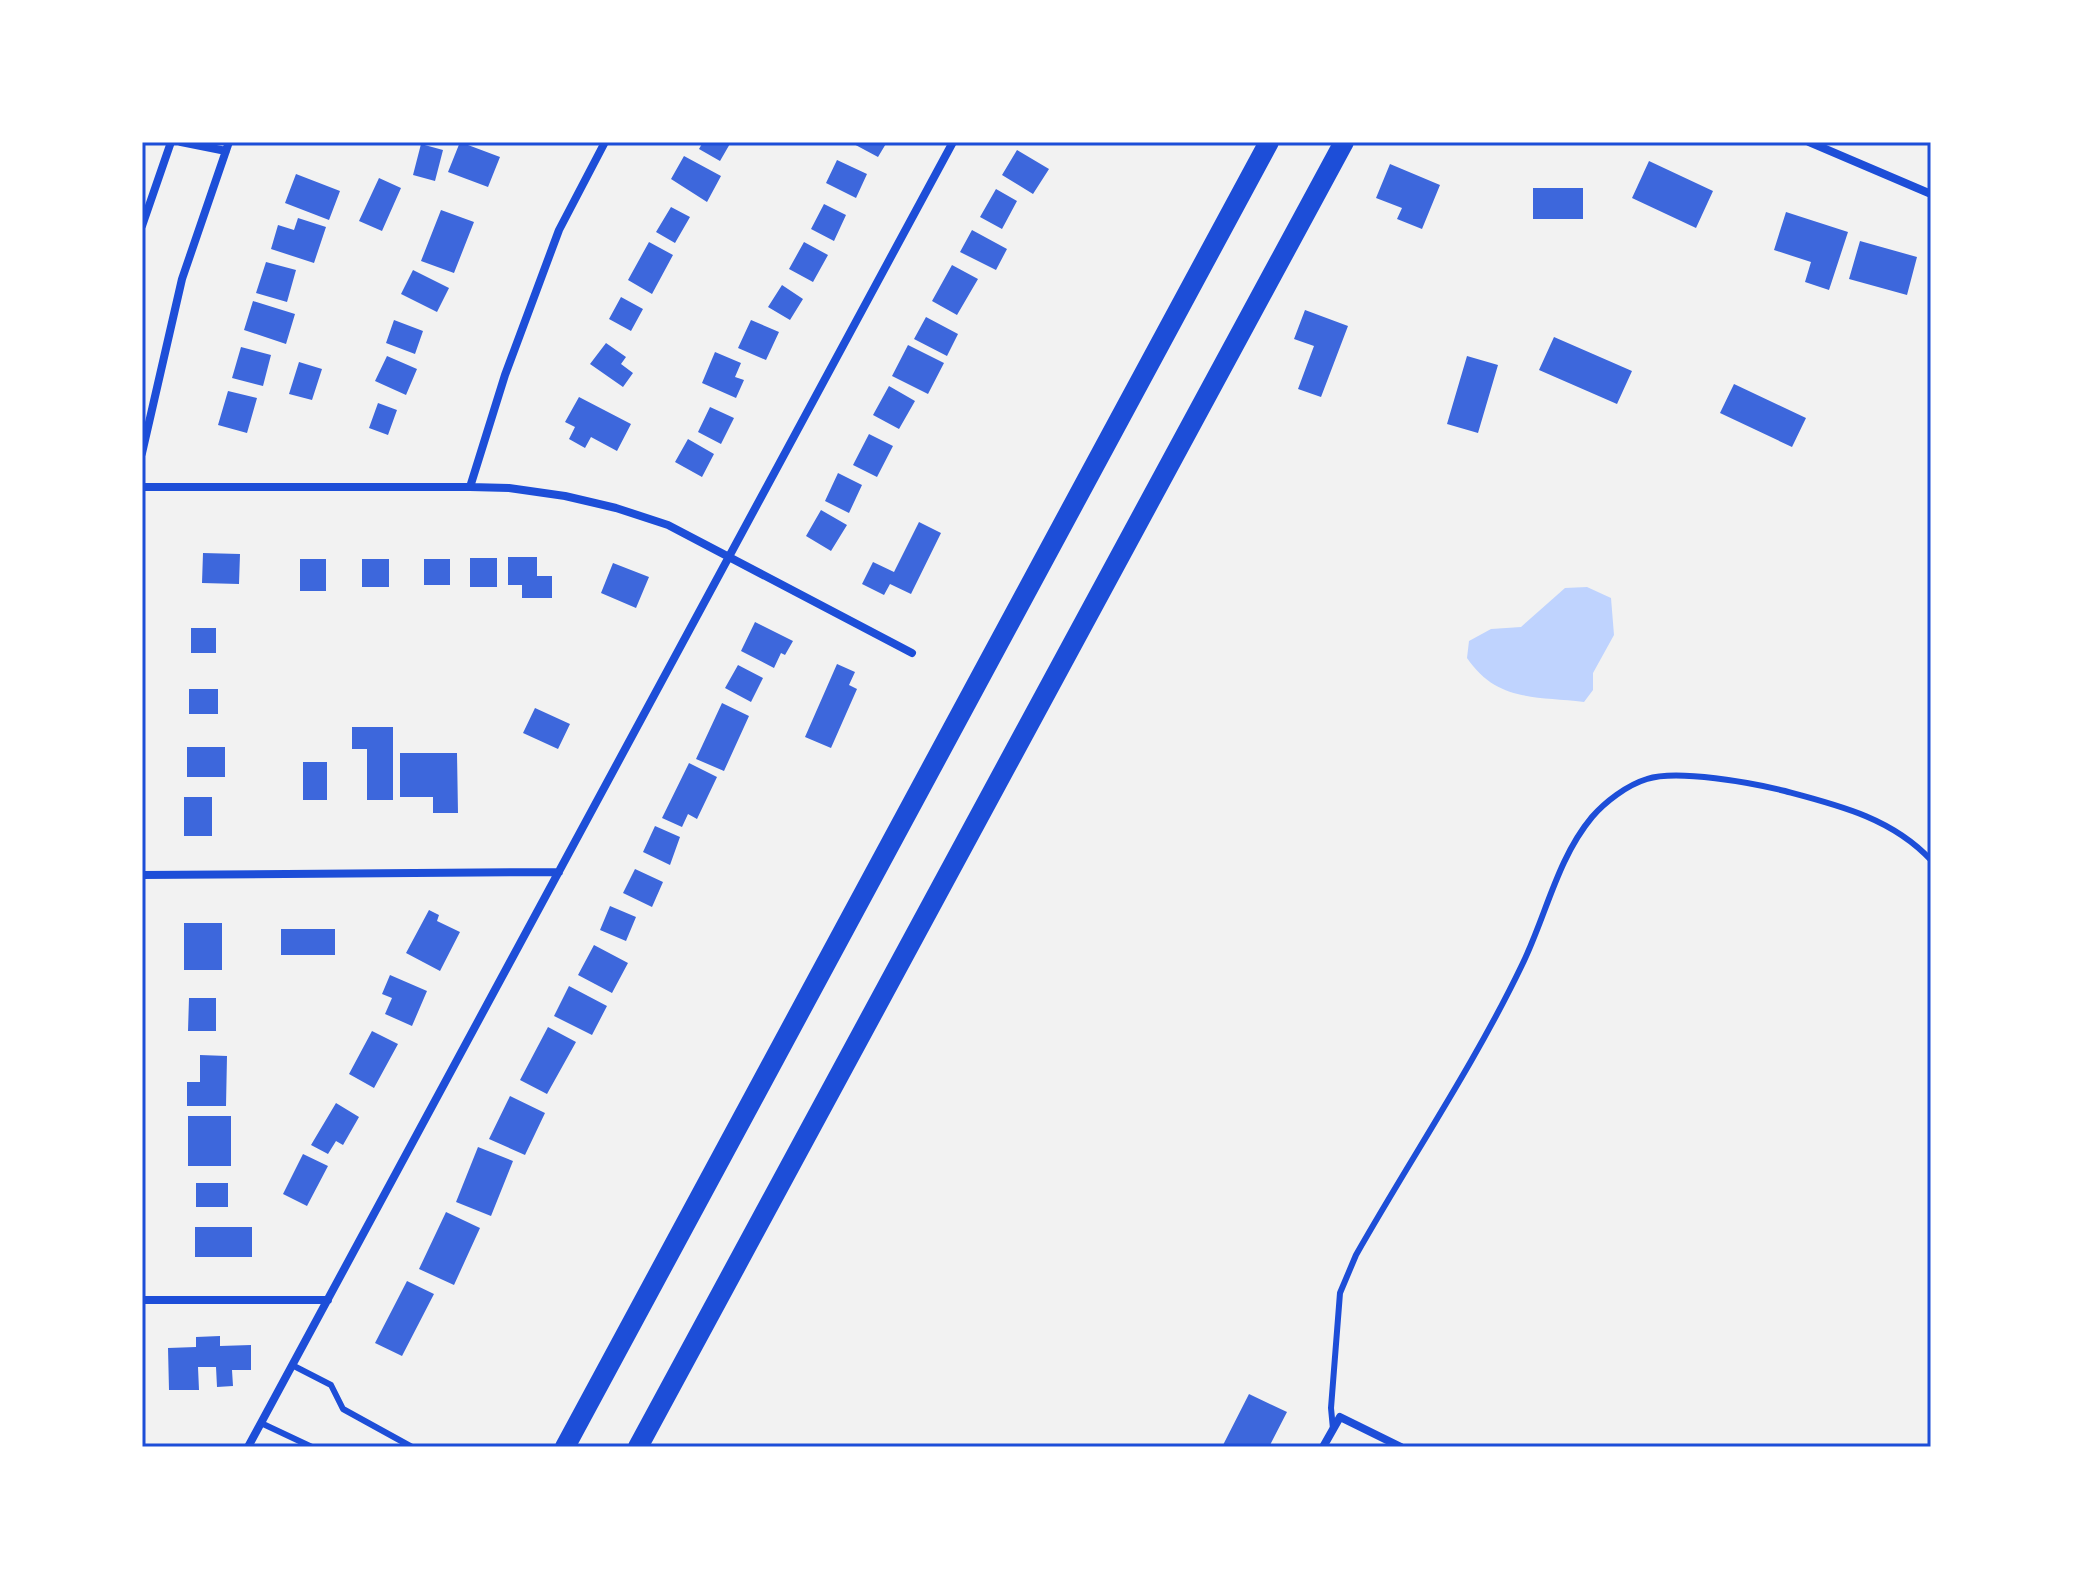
<svg xmlns="http://www.w3.org/2000/svg" width="2073" height="1589" font-family="'Alegreya Sans',sans-serif">
<style>
.water{fill:#bfd3fe}
.building{fill:#3d67dc}
.lines{fill:none;stroke-linecap:round;stroke-linejoin:round}
.service{stroke:#1d4ed8;stroke-width:6}
.minor{stroke:#1d4ed8;stroke-width:8}
.trunk{stroke:#1d4ed8;stroke-width:20}
.neatline{fill:none;stroke:#1d4ed8;stroke-width:3}
</style>
<rect width="100%" height="100%" fill="#f2f2f2"/>
<path class="water" d="M 1587,587 L 1611,598 L 1614,635 L 1593,673 L 1593,690 L 1584,702 C 1535,696 1497,702 1467,658 L 1469,641 L 1491,629 L 1521,627 L 1565,588 Z"/>
<path class="building" d="M 460,142 L 500,157 L 488,187 L 448,172 Z
M 703,142 L 731,142 L 720,161 L 699,149 Z
M 850,142 L 887,142 L 878,157 Z
M 421,144 L 443,150 L 435,181 L 413,175 Z
M 1017,150 L 1049,169 L 1033,194 L 1002,175 Z
M 684,156 L 721,176 L 707,202 L 671,179 Z
M 837,160 L 867,174 L 856,198 L 826,183 Z
M 1649,161 L 1713,191 L 1696,228 L 1632,198 Z
M 1390,164 L 1440,185 L 1422,229 L 1397,219 L 1402,208 L 1376,198 Z
M 296,174 L 340,191 L 329,220 L 285,203 Z
M 379,178 L 401,188 L 382,231 L 359,221 Z
M 1533,188 L 1583,188 L 1583,219 L 1533,219 Z
M 996,189 L 1017,201 L 1002,229 L 980,217 Z
M 824,204 L 846,215 L 834,241 L 811,229 Z
M 671,207 L 690,217 L 675,243 L 656,232 Z
M 441,210 L 474,222 L 454,273 L 421,261 Z
M 1786,212 L 1848,232 L 1829,290 L 1805,282 L 1811,262 L 1774,250 Z
M 298,218 L 326,227 L 314,263 L 271,249 L 278,225 L 294,230 Z
M 972,230 L 1007,249 L 996,270 L 960,252 Z
M 1860,241 L 1917,257 L 1907,295 L 1849,279 Z
M 649,242 L 673,255 L 652,294 L 628,280 Z
M 804,242 L 828,255 L 813,282 L 789,269 Z
M 266,262 L 296,270 L 287,302 L 256,293 Z
M 952,265 L 978,279 L 957,315 L 932,301 Z
M 413,270 L 449,288 L 437,312 L 401,294 Z
M 782,285 L 803,299 L 790,320 L 768,307 Z
M 621,297 L 643,309 L 631,331 L 609,319 Z
M 253,301 L 295,314 L 286,344 L 244,330 Z
M 1305,310 L 1348,326 L 1321,397 L 1298,389 L 1314,346 L 1294,339 Z
M 926,317 L 958,334 L 947,356 L 914,339 Z
M 394,320 L 423,331 L 415,354 L 386,343 Z
M 751,320 L 779,332 L 766,360 L 738,348 Z
M 1554,337 L 1632,371 L 1617,404 L 1539,370 Z
M 606,343 L 626,357 L 621,364 L 633,373 L 623,387 L 590,364 Z
M 908,345 L 944,363 L 928,394 L 892,376 Z
M 241,347 L 271,355 L 263,386 L 232,378 Z
M 715,352 L 741,363 L 735,377 L 744,380 L 736,398 L 702,383 Z
M 387,356 L 417,369 L 406,395 L 375,381 Z
M 1467,356 L 1498,365 L 1478,433 L 1447,424 Z
M 299,362 L 322,369 L 312,400 L 289,394 Z
M 1734,384 L 1806,418 L 1792,447 L 1720,413 Z
M 889,386 L 915,401 L 899,429 L 873,415 Z
M 228,391 L 257,398 L 247,433 L 218,425 Z
M 579,397 L 631,424 L 617,451 L 591,437 L 585,448 L 569,439 L 575,427 L 565,422 Z
M 378,403 L 397,410 L 388,435 L 369,428 Z
M 710,407 L 734,418 L 721,444 L 698,432 Z
M 869,434 L 893,446 L 877,477 L 853,465 Z
M 688,439 L 714,454 L 702,477 L 675,462 Z
M 838,473 L 862,485 L 849,513 L 825,501 Z
M 821,510 L 847,525 L 831,551 L 806,536 Z
M 919,522 L 941,533 L 911,594 L 890,584 L 884,595 L 862,584 L 873,562 L 894,572 Z
M 203,553 L 240,554 L 239,584 L 202,583 Z
M 508,557 L 537,557 L 537,576 L 552,576 L 552,598 L 522,598 L 522,585 L 508,585 Z
M 470,558 L 497,558 L 497,587 L 470,587 Z
M 300,559 L 326,559 L 326,591 L 300,591 Z
M 362,559 L 389,559 L 389,587 L 362,587 Z
M 424,559 L 450,559 L 450,585 L 424,585 Z
M 613,563 L 649,577 L 636,608 L 601,593 Z
M 755,622 L 793,641 L 785,655 L 781,653 L 774,668 L 741,651 Z
M 191,628 L 216,628 L 216,653 L 191,653 Z
M 837,664 L 855,672 L 849,685 L 857,689 L 831,748 L 805,737 Z
M 738,665 L 763,678 L 751,702 L 725,688 Z
M 189,689 L 218,689 L 218,714 L 189,714 Z
M 722,703 L 749,716 L 724,771 L 696,759 Z
M 535,708 L 570,724 L 558,749 L 523,733 Z
M 352,727 L 393,727 L 393,800 L 367,800 L 367,749 L 352,749 Z
M 187,747 L 225,747 L 225,777 L 187,777 Z
M 400,753 L 457,753 L 458,813 L 433,813 L 433,797 L 400,797 Z
M 303,762 L 327,762 L 327,800 L 303,800 Z
M 689,763 L 717,777 L 697,819 L 688,814 L 682,827 L 662,818 Z
M 184,797 L 212,797 L 212,836 L 184,836 Z
M 655,826 L 680,837 L 670,865 L 643,852 Z
M 635,869 L 663,882 L 652,907 L 623,893 Z
M 610,906 L 636,917 L 626,941 L 600,930 Z
M 429,910 L 439,915 L 437,921 L 460,932 L 440,971 L 406,953 Z
M 184,923 L 222,923 L 222,970 L 184,970 Z
M 281,929 L 335,929 L 335,955 L 281,955 Z
M 594,945 L 628,963 L 612,993 L 578,975 Z
M 390,975 L 427,991 L 412,1026 L 385,1014 L 392,998 L 382,994 Z
M 569,986 L 607,1006 L 592,1035 L 554,1016 Z
M 189,998 L 216,998 L 216,1031 L 188,1031 Z
M 548,1027 L 576,1042 L 547,1094 L 520,1080 Z
M 372,1031 L 398,1044 L 374,1088 L 349,1074 Z
M 200,1055 L 227,1056 L 226,1106 L 187,1106 L 187,1082 L 200,1082 Z
M 510,1096 L 545,1113 L 525,1155 L 489,1139 Z
M 336,1103 L 359,1117 L 343,1145 L 336,1141 L 328,1154 L 311,1145 Z
M 188,1116 L 231,1116 L 231,1166 L 188,1166 Z
M 478,1147 L 513,1161 L 491,1216 L 456,1202 Z
M 303,1154 L 328,1166 L 307,1206 L 283,1194 Z
M 196,1183 L 228,1183 L 228,1207 L 196,1207 Z
M 446,1212 L 480,1228 L 454,1285 L 419,1269 Z
M 195,1227 L 252,1227 L 252,1257 L 195,1257 Z
M 407,1281 L 434,1294 L 402,1356 L 375,1343 Z
M 220,1336 L 220,1346 L 251,1345 L 251,1370 L 232,1370 L 233,1386 L 217,1387 L 216,1367 L 198,1367 L 199,1390 L 169,1390 L 168,1348 L 196,1347 L 196,1337 Z
M 1249,1394 L 1287,1412 L 1269,1447 L 1222,1447 Z"/>
<g class="lines">
<path class="service" d="M 292,1365 L 331,1385 L 343,1409 L 412,1447
M 261,1423 L 312,1447
M 1333,1429 L 1331,1408 L 1340,1293 L 1356,1255 C 1411,1158 1474,1065 1522,965 C 1546,916 1557,859 1592,817 C 1605,802 1627,785 1647,779 C 1677,769 1753,783 1785,791 C 1838,805 1892,818 1931,860"/>
<path class="minor" d="M 181,142 L 226,151
M 1809,142 L 1931,194
M 142,226 L 171,142
M 142,453 L 182,279 L 229,142
M 142,487 L 470,487 L 509,488 L 565,496 L 616,508 L 668,525 L 912,653
M 470,487 L 505,375 L 559,230 L 605,142
M 142,875 L 559,872
M 142,1300 L 328,1300
M 248,1447 L 953,142
M 1323,1447 L 1340,1417 L 1401,1447"/>
<path class="trunk" d="M 565,1447 L 1269,142
M 638,1447 L 1344,142"/>
</g>
<rect width="2073" height="1589" fill="none" stroke="#ffffff" stroke-width="288"/>
<rect x="144" y="144" width="1785" height="1301" class="neatline"/>
</svg>
